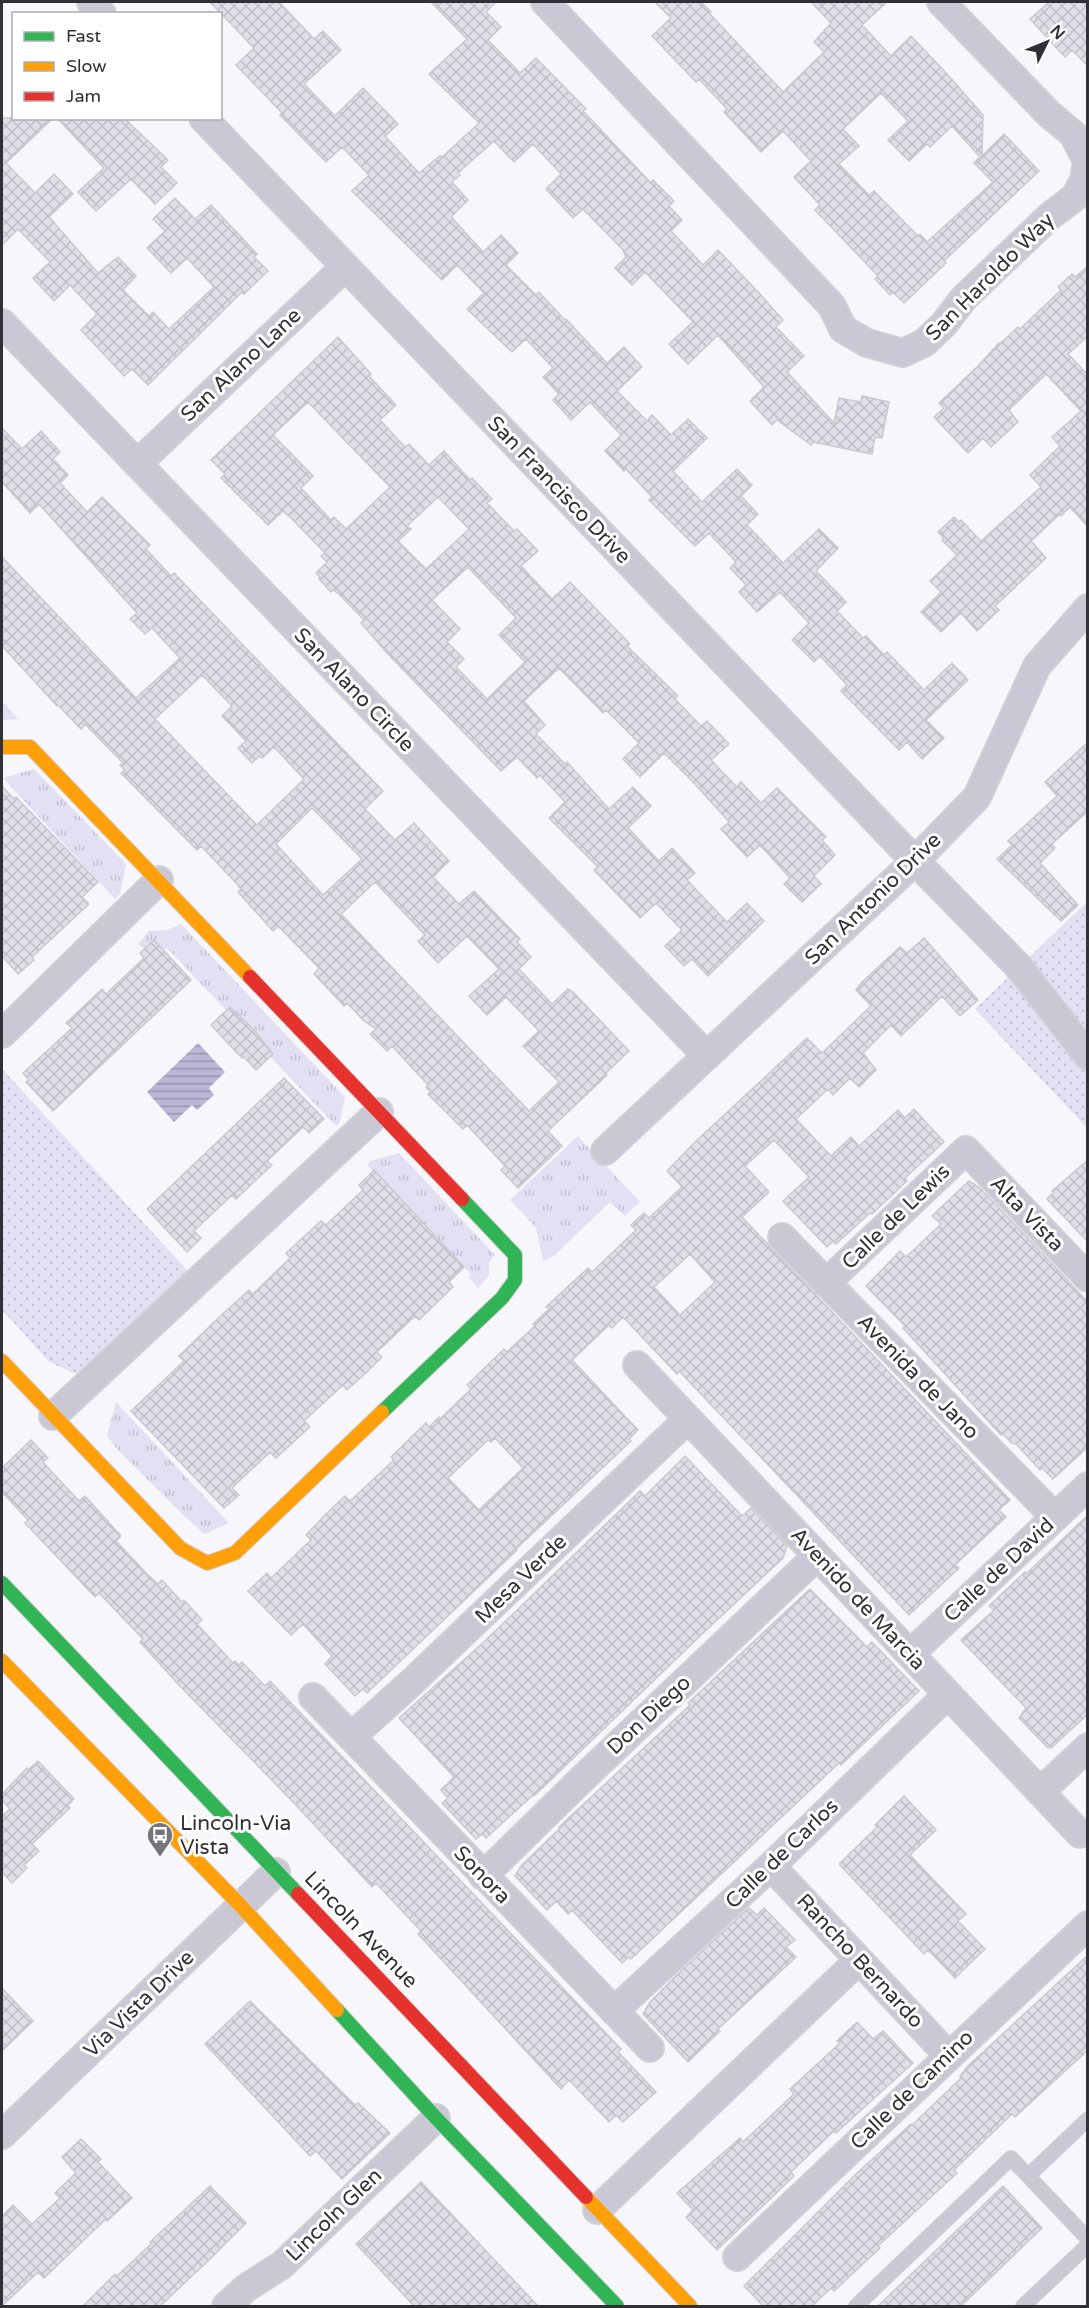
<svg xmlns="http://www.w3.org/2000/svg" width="1089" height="2308" font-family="'Varela Round',sans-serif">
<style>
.grass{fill:url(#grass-tufts)}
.park{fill:url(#park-dots)}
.water{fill:url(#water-rules)}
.building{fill:url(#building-cross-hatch);stroke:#c9c9ce;stroke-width:1.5;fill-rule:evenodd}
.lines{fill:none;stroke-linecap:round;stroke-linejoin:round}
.lane-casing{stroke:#d3d3d7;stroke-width:16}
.street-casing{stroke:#d3d3d7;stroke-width:30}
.fast-casing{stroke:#d3d3d7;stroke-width:16}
.slow-casing{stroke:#d3d3d7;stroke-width:16}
.jam-casing{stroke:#d3d3d7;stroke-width:16}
.lane{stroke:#c9c8d4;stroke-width:14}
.street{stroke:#c9c8d4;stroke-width:27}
.fast{stroke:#30b455;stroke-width:14}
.slow{stroke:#ff9f0a;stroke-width:14}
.jam{stroke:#e5322d;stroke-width:14}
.labels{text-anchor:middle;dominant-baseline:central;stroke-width:6;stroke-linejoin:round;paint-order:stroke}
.street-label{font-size:21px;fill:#313037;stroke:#fff}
.poi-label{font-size:21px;fill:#313037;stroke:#fff;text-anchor:start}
</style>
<defs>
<pattern id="grass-tufts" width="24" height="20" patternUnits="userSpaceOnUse" patternTransform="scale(1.5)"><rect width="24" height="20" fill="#e2e1f3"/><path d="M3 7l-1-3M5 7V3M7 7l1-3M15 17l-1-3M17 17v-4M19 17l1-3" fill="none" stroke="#c2c1d1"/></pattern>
<pattern id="park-dots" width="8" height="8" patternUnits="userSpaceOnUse" patternTransform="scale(1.5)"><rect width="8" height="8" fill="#e2e1f3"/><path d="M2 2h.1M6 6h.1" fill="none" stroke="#c2c1d1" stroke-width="1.8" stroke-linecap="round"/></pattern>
<pattern id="water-rules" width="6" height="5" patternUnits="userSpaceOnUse" patternTransform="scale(1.5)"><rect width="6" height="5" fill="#bab7d7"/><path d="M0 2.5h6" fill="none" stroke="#9895af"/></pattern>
<pattern id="building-cross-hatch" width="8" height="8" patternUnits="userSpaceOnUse" patternTransform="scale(1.5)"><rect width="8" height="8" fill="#dfdee9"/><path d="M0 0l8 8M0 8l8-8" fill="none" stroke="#c0bfc8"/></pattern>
</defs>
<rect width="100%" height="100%" fill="#f6f6fb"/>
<path class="grass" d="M 2,701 L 18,719 L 2,720 Z
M 34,769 L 126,864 L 120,894 L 115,899 L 3,778 Z
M 181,924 L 345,1097 L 340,1122 L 336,1126 L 167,948 C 157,954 146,951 138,944 L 149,931 L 168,930 Z
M 578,1136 L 640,1202 L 625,1216 L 610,1202 L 555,1255 L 543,1261 L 536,1228 L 510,1200 Z
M 399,1153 L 495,1255 L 489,1262 L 489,1275 L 478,1288 L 468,1277 L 471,1274 L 367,1165 L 371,1161 Z
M 116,1402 L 229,1523 L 204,1534 L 179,1511 L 116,1448 L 107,1435 Z"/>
<path class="park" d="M 1087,902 L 1087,1128 L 975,1009 Z
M 2,1069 L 188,1271 L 94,1366 L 74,1373 L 49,1362 L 7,1315 L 2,1312 Z"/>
<path class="water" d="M 198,1043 L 225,1072 L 209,1088 L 214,1095 L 197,1110 L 192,1105 L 174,1122 L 147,1092 Z"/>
<path class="building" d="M 210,2 L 279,2 L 314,39 L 323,31 L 341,50 L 304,84 L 335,116 L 363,88 L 398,124 L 385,136 L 419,173 L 440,156 L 442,157 L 479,123 L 429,74 L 467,39 L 431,2 L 496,2 L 486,12 L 501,27 L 488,40 L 520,73 L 536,58 L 586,109 L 583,111 L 651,183 L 653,180 L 674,201 L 669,206 L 682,220 L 671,231 L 703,265 L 718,250 L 759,293 L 783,320 L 776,327 L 804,356 L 787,372 L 834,423 L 839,398 L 861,402 L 862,396 L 889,402 L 882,438 L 875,437 L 872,454 L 813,442 L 811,445 L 777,420 L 772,425 L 750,401 L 764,387 L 718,335 L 688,364 L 669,344 L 693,322 L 645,272 L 632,285 L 615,268 L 626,257 L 623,250 L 583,209 L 573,218 L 546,189 L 561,174 L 533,144 L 514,162 L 494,141 L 458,173 L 460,175 L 452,182 L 468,200 L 452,216 L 453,219 L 483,252 L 501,235 L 518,253 L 506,265 L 536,295 L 539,292 L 565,320 L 566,319 L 607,363 L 624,347 L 642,367 L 617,391 L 647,421 L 652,415 L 671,435 L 688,419 L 707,438 L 673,471 L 702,502 L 737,469 L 752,485 L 741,496 L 758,514 L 747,525 L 783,563 L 819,529 L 838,548 L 816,571 L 846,602 L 837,611 L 863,638 L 866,636 L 884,655 L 887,652 L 924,690 L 952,663 L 968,680 L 926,720 L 944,738 L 922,759 L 907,742 L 899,750 L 841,691 L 847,685 L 820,656 L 814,662 L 792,640 L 809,623 L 780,592 L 757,612 L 739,592 L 746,585 L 730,568 L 736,562 L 709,533 L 695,546 L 649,500 L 652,497 L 626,469 L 624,471 L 605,451 L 621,435 L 590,402 L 571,420 L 553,400 L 559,394 L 543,377 L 553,368 L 526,339 L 512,352 L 467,309 L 484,293 L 457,265 L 442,280 L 352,191 L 369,175 L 342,147 L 326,162 L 280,115 L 282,113 L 236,65 L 254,48 Z
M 655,2 L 701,2 L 711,12 L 709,13 L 783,92 L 824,52 L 814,42 L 831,23 L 811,2 L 887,2 L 862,25 L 891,56 L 911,36 L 948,75 L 983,115 L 982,156 L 1004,134 L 1039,171 L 944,261 L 946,263 L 904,303 L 893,292 L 890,295 L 875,279 L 878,276 L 815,210 L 820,205 L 794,177 L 811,161 L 783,131 L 761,152 L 724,112 L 727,109 L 699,79 L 696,82 L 652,36 L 671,18 ZM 881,93 L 908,121 L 888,140 L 909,161 L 927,144 L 930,147 L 952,126 L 980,157 L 974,163 L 993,182 L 927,242 L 920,234 L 918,236 L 874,191 L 869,195 L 839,164 L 859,146 L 843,129 Z
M 1049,2 L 1088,2 L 1088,66 L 1072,50 L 1065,57 L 1030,19 Z
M 2,118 L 53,118 L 6,163 L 35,193 L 54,174 L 73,194 L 49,217 L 98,273 L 118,257 L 136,276 L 123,290 L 149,316 L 153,312 L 169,329 L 214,287 L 187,258 L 171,273 L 147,248 L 165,231 L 153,219 L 175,198 L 195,219 L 211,205 L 257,254 L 254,257 L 268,271 L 244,294 L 242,292 L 148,385 L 132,369 L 124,376 L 81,330 L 97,314 L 70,285 L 54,301 L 33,278 L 50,262 L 18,229 L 2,245 Z
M 57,118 L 124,118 L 168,160 L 161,167 L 177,183 L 155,204 L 131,179 L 96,211 L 78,192 L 104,168 Z
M 1088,266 L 1088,336 L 1068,354 L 1088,375 L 1088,527 L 1070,507 L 1061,516 L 1060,514 L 1031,541 L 1046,558 L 995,606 L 999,610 L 977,631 L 961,613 L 941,632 L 921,612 L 941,592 L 930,581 L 957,555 L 942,540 L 944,538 L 938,532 L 954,517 L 959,522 L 961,520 L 981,541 L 1041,487 L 1030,475 L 1060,446 L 1052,437 L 1081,411 L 1046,374 L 1009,410 L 1018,422 L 991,447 L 983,438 L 968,453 L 934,417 L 944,408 L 939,403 L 979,365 L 998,344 L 1003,341 L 1018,327 L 1020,329 L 1061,290 L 1058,287 L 1072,274 L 1075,277 Z
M 338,337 L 371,374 L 369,376 L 396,405 L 380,420 L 405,447 L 409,444 L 429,465 L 444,451 L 470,480 L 472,478 L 492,499 L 487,503 L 514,531 L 517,529 L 538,551 L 521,566 L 552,599 L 570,582 L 630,644 L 627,646 L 678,696 L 675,699 L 701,726 L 707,721 L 729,744 L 711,760 L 737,787 L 741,782 L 761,803 L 777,788 L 826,837 L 822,840 L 835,855 L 814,876 L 821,884 L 802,902 L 784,884 L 790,878 L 760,845 L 747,857 L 721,829 L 729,822 L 694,783 L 664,753 L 640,777 L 623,759 L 639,743 L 606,710 L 603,713 L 559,668 L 524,701 L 545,725 L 536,734 L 565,764 L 567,762 L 609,809 L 633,787 L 651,806 L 628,828 L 659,861 L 672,848 L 695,873 L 687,880 L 727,922 L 747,903 L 764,921 L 708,976 L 692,959 L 684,966 L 665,946 L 682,930 L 656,903 L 640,918 L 594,870 L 598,867 L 549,818 L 565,802 L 540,775 L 537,778 L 517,757 L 501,771 L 387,653 L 361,623 L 364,620 L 338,593 L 333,590 L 331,592 L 319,579 L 320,577 L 316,573 L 327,562 L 321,556 L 325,553 L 291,518 L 283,511 L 268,525 L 221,478 L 225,474 L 211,460 ZM 308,402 L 390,487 L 346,529 L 334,517 L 331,520 L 301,488 L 313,476 L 273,435 ZM 438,497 L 469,529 L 426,569 L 398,541 L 411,529 L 407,526 ZM 468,567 L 516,618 L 499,635 L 525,662 L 487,699 L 456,667 L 464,659 L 447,642 L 460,629 L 432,600 Z
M 2,428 L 22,449 L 41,431 L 60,452 L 53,459 L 68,475 L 60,483 L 87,512 L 102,497 L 150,545 L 146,549 L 171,576 L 174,573 L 383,791 L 365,809 L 395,840 L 414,823 L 449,861 L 433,877 L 459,904 L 474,891 L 520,939 L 517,942 L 531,957 L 519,969 L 552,1004 L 568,989 L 573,992 L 629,1051 L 606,1073 L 607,1075 L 548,1131 L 562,1146 L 518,1188 L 501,1170 L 505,1166 L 467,1125 L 463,1129 L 428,1094 L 431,1092 L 426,1087 L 428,1085 L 392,1046 L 387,1051 L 370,1034 L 376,1029 L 363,1020 L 347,1003 L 344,1006 L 314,974 L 319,968 L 278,926 L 273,931 L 238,892 L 241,890 L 238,885 L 201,846 L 197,850 L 121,773 L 125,770 L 120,765 L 123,763 L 85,724 L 81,729 L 58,705 L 57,706 L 2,646 L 2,557 L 136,698 L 180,658 L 152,628 L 145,634 L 130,619 L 137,613 L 39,504 L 30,513 L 2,482 ZM 202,675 L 232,706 L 222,716 L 246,741 L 238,748 L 252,763 L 259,756 L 262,758 L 274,747 L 304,779 L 257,825 L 155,719 ZM 312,808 L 362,859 L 323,895 L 276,844 ZM 375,882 L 425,935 L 418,941 L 438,963 L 467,936 L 499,969 L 469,996 L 487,1015 L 506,997 L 539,1031 L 523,1046 L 559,1082 L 529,1111 L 341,914 Z
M 1088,742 L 1088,811 L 1052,844 L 1055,848 L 1040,863 L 1078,905 L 1061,921 L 997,859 L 1012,845 L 1008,841 L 1057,796 L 1045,782 Z
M 2,786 L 14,799 L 16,797 L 98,882 L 82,897 L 89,904 L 32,957 L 34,960 L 18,974 L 2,956 Z
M 924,938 L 978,1000 L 960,1016 L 942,996 L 901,1036 L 891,1025 L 863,1053 L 876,1070 L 859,1087 L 850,1078 L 833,1095 L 828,1089 L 796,1119 L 831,1156 L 851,1137 L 859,1146 L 898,1110 L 905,1118 L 914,1109 L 944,1142 L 905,1178 L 907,1181 L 872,1214 L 870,1213 L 836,1244 L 833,1241 L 827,1247 L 783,1201 L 809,1177 L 774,1140 L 745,1166 L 769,1192 L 742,1217 L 1010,1500 L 999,1510 L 1006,1517 L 955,1565 L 959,1568 L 909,1615 L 793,1491 L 679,1371 L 677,1374 L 623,1317 L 612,1328 L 609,1325 L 572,1360 L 638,1430 L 629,1439 L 631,1441 L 516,1549 L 517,1550 L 367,1693 L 363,1689 L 355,1696 L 325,1664 L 332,1656 L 303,1624 L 291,1635 L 248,1591 L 267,1573 L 271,1578 L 311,1540 L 306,1535 L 327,1513 L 345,1496 L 350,1501 L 394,1460 L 391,1457 L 426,1423 L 429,1427 L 439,1417 L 440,1419 L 471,1389 L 467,1385 L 504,1349 L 507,1352 L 535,1326 L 533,1324 L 549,1309 L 546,1307 L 588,1268 L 592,1272 L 636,1230 L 631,1225 L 644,1213 L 649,1218 L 682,1187 L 667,1171 L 696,1141 L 807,1038 L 822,1053 L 871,1006 L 856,990 L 861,983 L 900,947 L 907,953 ZM 690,1254 L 715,1282 L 680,1315 L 654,1287 ZM 495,1438 L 523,1468 L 479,1510 L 448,1478 L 488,1440 L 491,1442 Z
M 154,940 L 191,980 L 53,1111 L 26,1082 L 29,1080 L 23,1073 L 72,1028 L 66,1023 L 102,989 L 106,994 L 144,958 L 140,953 Z
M 230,1007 L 253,1029 L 273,1054 L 256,1070 L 244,1057 L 242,1058 L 211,1025 Z
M 284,1078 L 324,1119 L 309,1133 L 303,1127 L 267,1161 L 272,1165 L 256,1180 L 236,1199 L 232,1195 L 194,1231 L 201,1238 L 187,1252 L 147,1209 Z
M 1088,1160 L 1088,1242 L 1047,1199 L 1054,1192 L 1052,1191 Z
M 374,1170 L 464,1267 L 449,1282 L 453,1287 L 419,1320 L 415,1316 L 377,1352 L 382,1357 L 369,1370 L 347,1390 L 343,1385 L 304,1421 L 310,1427 L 276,1458 L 270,1452 L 232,1488 L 239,1495 L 224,1508 L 131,1411 L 184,1361 L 179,1356 L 214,1322 L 249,1290 L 253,1294 L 290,1258 L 286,1253 L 321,1221 L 326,1225 L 363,1190 L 359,1185 Z
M 969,1181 L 980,1188 L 1088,1302 L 1088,1447 L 1053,1479 L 1042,1468 L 1040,1470 L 1016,1444 L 1012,1443 L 1003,1434 L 1001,1435 L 903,1328 L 905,1326 L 866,1286 L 900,1251 L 906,1257 L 941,1224 L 932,1216 Z
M 31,1440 L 48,1458 L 43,1462 L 50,1470 L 79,1501 L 85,1496 L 121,1536 L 116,1541 L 148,1575 L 158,1584 L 162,1580 L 182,1602 L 184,1600 L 202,1620 L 197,1624 L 233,1663 L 235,1661 L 239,1665 L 242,1662 L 265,1686 L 270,1681 L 621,2049 L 618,2052 L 656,2092 L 623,2122 L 616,2115 L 609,2122 L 569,2080 L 561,2089 L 418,1934 L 421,1931 L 376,1883 L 372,1887 L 295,1804 L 177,1683 L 140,1642 L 143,1639 L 99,1593 L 95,1597 L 25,1523 L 28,1520 L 2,1492 L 2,1468 Z
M 685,1456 L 742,1516 L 751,1508 L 787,1546 L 783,1558 L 699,1637 L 534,1796 L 533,1795 L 486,1838 L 482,1834 L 476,1839 L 442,1803 L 448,1798 L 441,1790 L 454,1777 L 399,1718 L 486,1640 L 640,1491 L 645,1496 Z
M 1088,1515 L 1088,1714 L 1051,1748 L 1050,1746 L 1048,1748 L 1019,1718 L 1026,1708 L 961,1640 L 994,1610 L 989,1606 L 1025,1572 L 1026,1574 Z
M 810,1589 L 867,1647 L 872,1642 L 919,1691 L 841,1765 L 839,1763 L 631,1959 L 629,1957 L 622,1963 L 572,1910 L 568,1914 L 556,1901 L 547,1910 L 515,1876 L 521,1866 L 560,1828 L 559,1827 L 690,1705 L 688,1703 Z
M 38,1761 L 74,1799 L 68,1805 L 70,1808 L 32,1844 L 39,1851 L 24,1865 L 27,1868 L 12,1883 L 2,1872 L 2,1816 L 10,1809 L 2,1800 L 2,1794 L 27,1768 L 28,1770 Z
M 904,1796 L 936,1830 L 910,1855 L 966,1914 L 958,1921 L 985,1949 L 955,1978 L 928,1950 L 924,1954 L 839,1864 L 877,1827 L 875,1825 Z
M 749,1908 L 757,1915 L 764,1908 L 795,1940 L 786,1947 L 796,1957 L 718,2029 L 720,2031 L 688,2062 L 643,2014 L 650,2002 L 681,1971 Z
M 1088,1955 L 1088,2050 L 1015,2117 L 1012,2114 L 954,2170 L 957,2173 L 878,2246 L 880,2248 L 834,2291 L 831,2288 L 811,2307 L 764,2307 L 744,2286 L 857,2173 L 911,2124 L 912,2125 L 961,2078 L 960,2076 L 968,2066 Z
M 2,1988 L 33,2021 L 2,2051 Z
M 250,2001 L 355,2105 L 358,2103 L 390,2133 L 342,2179 L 316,2151 L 310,2156 L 205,2044 Z
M 857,2022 L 873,2039 L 883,2031 L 913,2063 L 836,2133 L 834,2131 L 791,2172 L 794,2176 L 717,2250 L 686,2217 L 693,2210 L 677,2193 L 740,2138 L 743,2142 L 794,2094 L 790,2089 L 840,2043 L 837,2041 Z
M 81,2139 L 101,2159 L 98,2162 L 132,2198 L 107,2221 L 106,2219 L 44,2278 L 38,2272 L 2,2306 L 2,2216 L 13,2205 L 32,2224 L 60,2198 L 55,2193 L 76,2173 L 62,2157 Z
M 421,2182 L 539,2307 L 415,2307 L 356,2244 Z
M 210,2186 L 246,2223 L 209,2260 L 159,2307 L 82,2307 L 115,2274 L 117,2276 L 152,2243 L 150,2242 Z
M 1003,2186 L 1042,2228 L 960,2307 L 877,2307 Z"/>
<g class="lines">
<g class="lane-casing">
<path id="lane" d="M 1028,2176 L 1088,2119
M 856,2306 L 1011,2158 L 1088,2239
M 1023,2306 L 1088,2245"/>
</g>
<g class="street-casing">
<path id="street" d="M 91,2 L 102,14
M 545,2 L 832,306 L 843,329 L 867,343 L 903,353 L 924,343 L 944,324 L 964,298 L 1050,216 L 1075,197 L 1084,180 L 1087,161 L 1073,134 L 1049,114 L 941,2
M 203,118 L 915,861 L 1018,966 L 1088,1056
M 2,323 L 707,1056
M 137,464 L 345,267
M 2,1034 L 159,880
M 605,1151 L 915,861 L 977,797 L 1037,666 L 1088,608
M 782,1237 L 1055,1517
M 826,1283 L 966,1150 L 1088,1278
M 637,1365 L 1080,1834
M 53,1416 L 379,1112
M 910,1654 L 1088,1486
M 313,1697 L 650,2048
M 351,1737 L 413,1681 L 688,1419
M 1040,1792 L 1088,1747
M 771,1866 L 948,2055
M 483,1876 L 582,1779 L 817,1556
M 614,2011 L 771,1866 L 948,1694
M 2,2135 L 276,1872
M 597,2210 L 859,1960
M 737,2257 L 1088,1925
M 226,2306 L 246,2288 L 282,2265 L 436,2118"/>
</g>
<g class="fast-casing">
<path id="fast" d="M 382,1412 L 502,1298 L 515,1280 L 515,1255 L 462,1199
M 2,1583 L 298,1894
M 337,2010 L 436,2118 L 617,2306"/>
</g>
<g class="slow-casing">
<path id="slow" d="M 2,747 L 30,747 L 250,977
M 2,1361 L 180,1548 L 207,1563 L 235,1553 L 382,1412
M 2,1661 L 241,1906 L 337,2010
M 586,2197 L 690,2306"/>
</g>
<g class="jam-casing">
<path id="jam" d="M 250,977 L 462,1199
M 298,1894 L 586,2197"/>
</g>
<use href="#lane" class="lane"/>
<use href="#street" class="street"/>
<use href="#fast" class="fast"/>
<use href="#slow" class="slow"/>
<use href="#jam" class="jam"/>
</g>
<defs>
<g id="bus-pin" transform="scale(1.35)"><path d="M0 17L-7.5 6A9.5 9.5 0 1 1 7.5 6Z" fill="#76757c" stroke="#fff"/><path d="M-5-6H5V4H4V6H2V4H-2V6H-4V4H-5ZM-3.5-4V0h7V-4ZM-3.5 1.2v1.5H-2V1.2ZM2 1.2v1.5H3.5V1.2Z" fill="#fff"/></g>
</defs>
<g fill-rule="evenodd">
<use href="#bus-pin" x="160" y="1835"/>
</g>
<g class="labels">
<g class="street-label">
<text transform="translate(990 277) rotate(-45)">San Haroldo Way</text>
<text transform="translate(241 365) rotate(-43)">San Alano Lane</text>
<text transform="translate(559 490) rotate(46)">San Francisco Drive</text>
<text transform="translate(354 690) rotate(46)">San Alano Circle</text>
<text transform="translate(873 899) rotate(-44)">San Antonio Drive</text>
<text transform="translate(1027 1214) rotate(46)">Alta Vista</text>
<text transform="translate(896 1217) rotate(-44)">Calle de Lewis</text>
<text transform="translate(918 1377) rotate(46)">Avenida de Jano</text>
<text transform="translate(999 1570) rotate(-43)">Calle de David</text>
<text transform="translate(521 1579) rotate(-44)">Mesa Verde</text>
<text transform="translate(858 1599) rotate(47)">Avenido de Marcia</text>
<text transform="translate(649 1715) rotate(-43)">Don Diego</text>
<text transform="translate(782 1854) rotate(-44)">Calle de Carlos</text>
<text transform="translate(482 1875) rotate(46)">Sonora</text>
<text transform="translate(361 1930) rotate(46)">Lincoln Avenue</text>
<text transform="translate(860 1961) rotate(47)">Rancho Bernardo</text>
<text transform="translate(139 2004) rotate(-44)">Via Vista Drive</text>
<text transform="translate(912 2090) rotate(-44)">Calle de Camino</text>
<text transform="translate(334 2215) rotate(-44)">Lincoln Glen</text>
</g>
<g class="poi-label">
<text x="180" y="1823">Lincoln-Via<tspan x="180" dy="24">Vista</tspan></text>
</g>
</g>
<rect width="1089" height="2308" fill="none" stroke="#313037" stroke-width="6"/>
<rect x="12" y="12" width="210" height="108" fill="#ffffff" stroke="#adacaf" stroke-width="1.5"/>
<rect x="24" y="32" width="30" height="9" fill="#30b455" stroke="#adacaf" stroke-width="1.5"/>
<text x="66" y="42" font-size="18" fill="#313037">Fast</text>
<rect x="24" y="62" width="30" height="9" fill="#ff9f0a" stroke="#adacaf" stroke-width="1.5"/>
<text x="66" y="72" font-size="18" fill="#313037">Slow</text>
<rect x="24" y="92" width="30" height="9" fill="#e5322d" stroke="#adacaf" stroke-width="1.5"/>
<text x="66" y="102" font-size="18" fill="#313037">Jam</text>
<g transform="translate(1047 42) rotate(47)" stroke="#ffffff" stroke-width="4.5" paint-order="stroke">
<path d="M0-4.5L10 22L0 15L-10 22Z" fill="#313037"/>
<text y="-9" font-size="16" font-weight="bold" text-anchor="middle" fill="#313037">N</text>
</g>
</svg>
